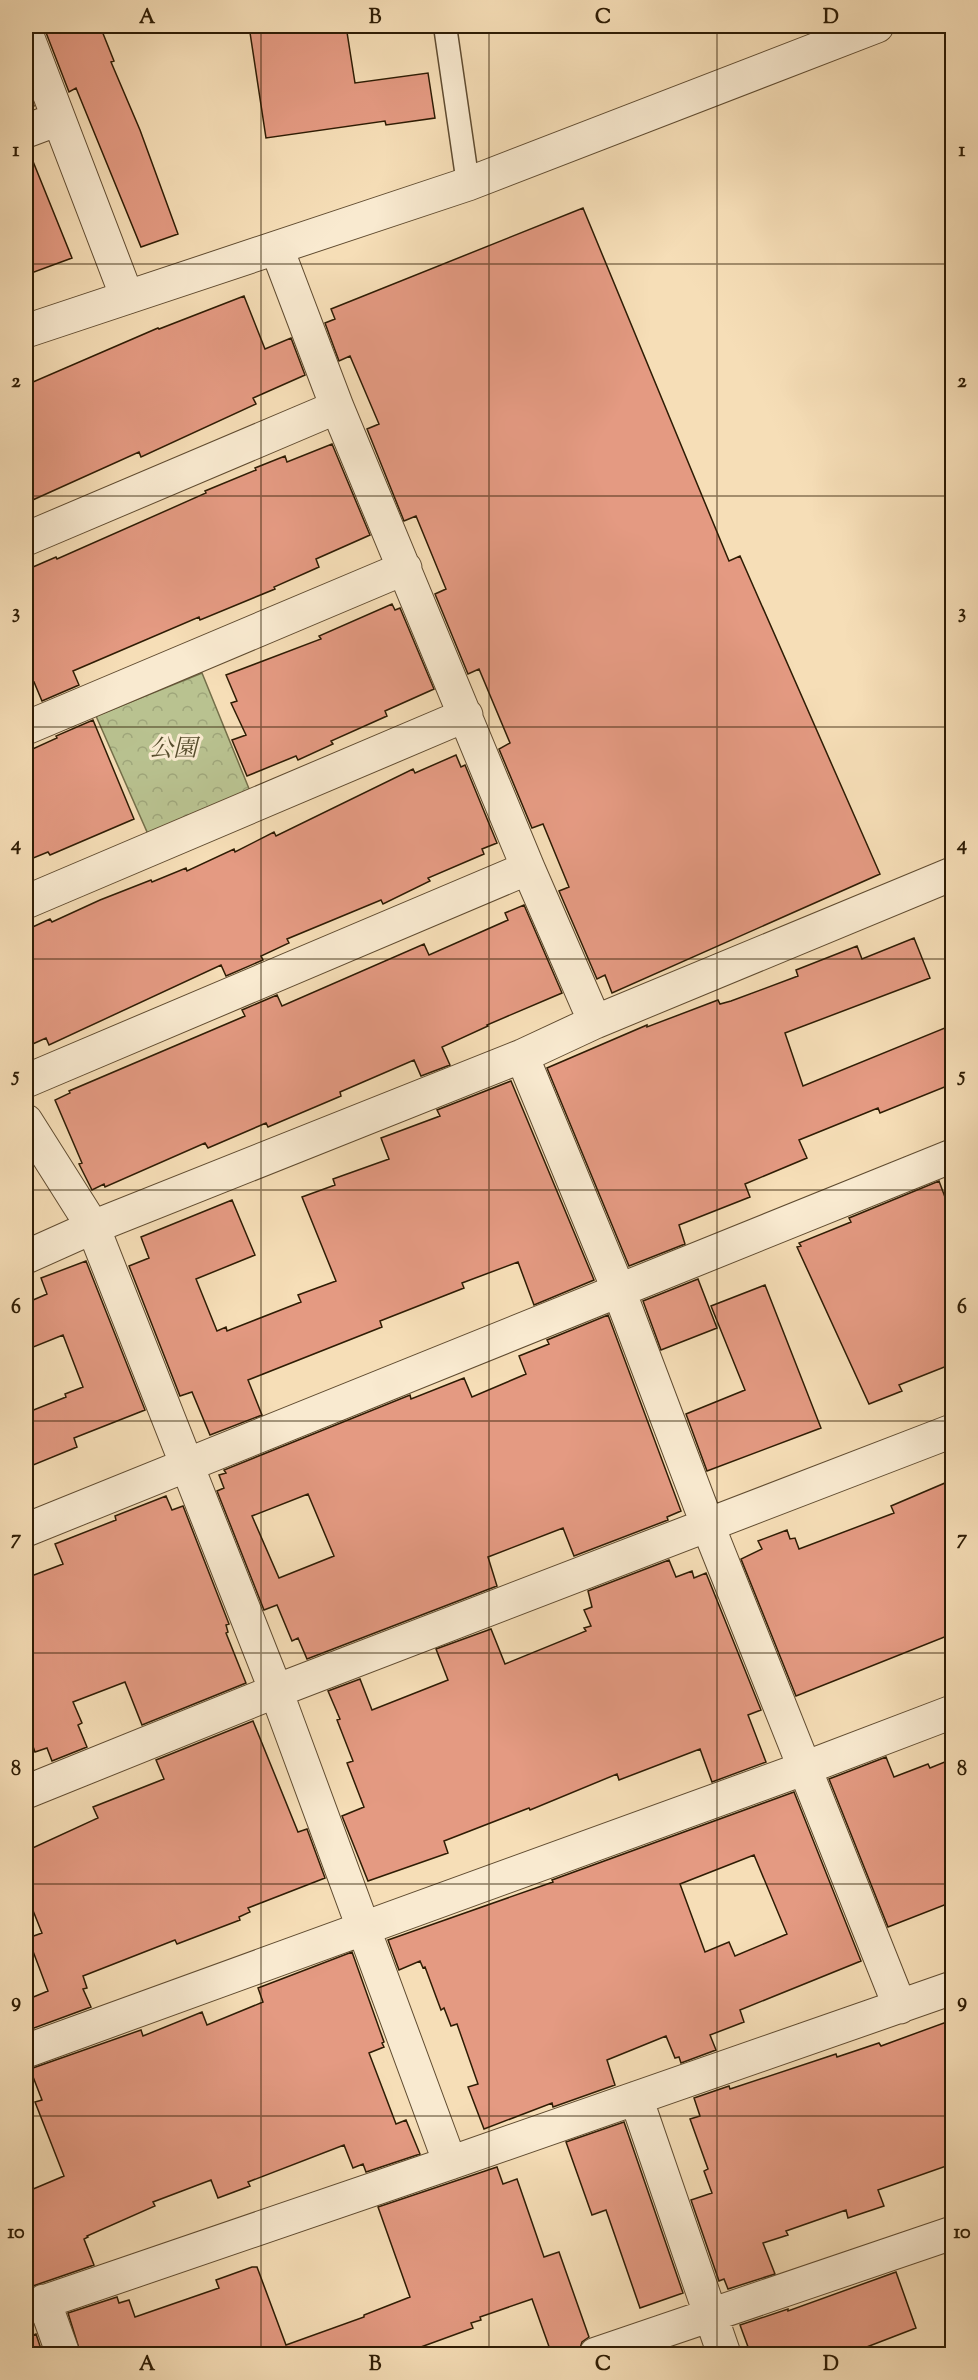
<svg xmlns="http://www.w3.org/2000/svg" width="978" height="2380" font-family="'Sorts Mill Goudy','Noto Serif JP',serif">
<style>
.park{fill:url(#park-crowns);stroke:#746f4a;stroke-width:1.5}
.building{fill:#e49a82;stroke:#2e1c04;stroke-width:1.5;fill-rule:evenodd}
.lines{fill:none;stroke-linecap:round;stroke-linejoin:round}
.service-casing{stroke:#604c31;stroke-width:25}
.minor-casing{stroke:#604c31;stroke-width:35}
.tertiary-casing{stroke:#604c31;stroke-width:35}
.service{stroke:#f9ead0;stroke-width:22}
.minor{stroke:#f9ead0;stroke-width:33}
.tertiary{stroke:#f9ead0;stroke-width:33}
.grid{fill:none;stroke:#2e1c04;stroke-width:1.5;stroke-opacity:0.55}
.labels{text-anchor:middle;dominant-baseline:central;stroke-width:6;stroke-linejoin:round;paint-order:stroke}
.park-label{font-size:24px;font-style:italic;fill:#584e2e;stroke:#f9ead0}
.neatline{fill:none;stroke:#2e1c04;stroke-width:2}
.grid-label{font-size:20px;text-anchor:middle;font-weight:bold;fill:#2e1c04}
</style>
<defs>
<pattern id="park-crowns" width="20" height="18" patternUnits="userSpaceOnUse" patternTransform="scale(1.5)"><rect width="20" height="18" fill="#b9c290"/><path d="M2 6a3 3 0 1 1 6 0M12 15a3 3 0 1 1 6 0" fill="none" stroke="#9fa67b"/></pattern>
</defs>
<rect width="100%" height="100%" fill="#f6deb7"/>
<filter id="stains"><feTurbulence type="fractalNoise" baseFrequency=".00333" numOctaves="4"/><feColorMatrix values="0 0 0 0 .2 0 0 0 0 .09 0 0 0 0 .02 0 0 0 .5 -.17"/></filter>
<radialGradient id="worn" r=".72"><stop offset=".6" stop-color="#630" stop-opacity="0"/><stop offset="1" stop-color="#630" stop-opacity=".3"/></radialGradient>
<path class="park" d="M 202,673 L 252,796 L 151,841 L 96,716 Z"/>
<path class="building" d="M 55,26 L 100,26 L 114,61 L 111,62 L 140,130 L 178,234 L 141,247 L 76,88 L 69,92 L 45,30 Z
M 249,26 L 346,26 L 355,83 L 428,73 L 435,118 L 386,125 L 385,121 L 266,138 Z
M 26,84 L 34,106 L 26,110 Z
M 26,149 L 28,149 L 72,258 L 26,275 Z
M 583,208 L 729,561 L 740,556 L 880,874 L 612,993 L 605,975 L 597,979 L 559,891 L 569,887 L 543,824 L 532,828 L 499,749 L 510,743 L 479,669 L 468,674 L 435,594 L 446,589 L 416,516 L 404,521 L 367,429 L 379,424 L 350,356 L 339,361 L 325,323 L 335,319 L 331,309 Z
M 244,296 L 265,349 L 291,338 L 305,375 L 253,398 L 256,404 L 141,457 L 139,452 L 26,503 L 26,385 L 158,328 L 159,329 Z
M 332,444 L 370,535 L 316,559 L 319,567 L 274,587 L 275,589 L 200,620 L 199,617 L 73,671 L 79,685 L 42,701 L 34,682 L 26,685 L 26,570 L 56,557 L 57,559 L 206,493 L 205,491 L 256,470 L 255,468 L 285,456 L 287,462 Z
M 392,604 L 395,610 L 400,608 L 434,689 L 385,711 L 387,716 L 331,741 L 333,744 L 298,760 L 296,756 L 247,776 L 232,740 L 246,735 L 231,703 L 237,701 L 226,675 L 321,639 L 319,636 Z
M 93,720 L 134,819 L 50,855 L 48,852 L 26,861 L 26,752 L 57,738 L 56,736 Z
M 456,755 L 461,767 L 465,765 L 497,843 L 482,849 L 484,854 L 428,878 L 430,881 L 383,904 L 381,900 L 287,939 L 289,943 L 261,956 L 263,960 L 226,976 L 221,965 L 49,1045 L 46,1038 L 26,1047 L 26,930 L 50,919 L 52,922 L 100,900 L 151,880 L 152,882 L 186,868 L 187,871 L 234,849 L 235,852 L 274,832 L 276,836 L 413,769 L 415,773 Z
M 524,905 L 562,993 L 487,1025 L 488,1026 L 442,1047 L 450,1065 L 421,1076 L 414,1060 L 340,1092 L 341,1096 L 268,1127 L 266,1123 L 208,1148 L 205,1143 L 105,1187 L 104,1184 L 92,1190 L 79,1164 L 82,1163 L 55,1100 L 70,1093 L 69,1091 L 245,1016 L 242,1010 L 277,995 L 282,1006 L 424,944 L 429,955 L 508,920 L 505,913 Z
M 914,938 L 930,978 L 785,1033 L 803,1086 L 952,1025 L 952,1084 L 880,1113 L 878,1108 L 799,1140 L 807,1158 L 745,1184 L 750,1197 L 679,1225 L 685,1244 L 629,1266 L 547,1068 L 647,1025 L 647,1027 L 718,1000 L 720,1004 L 731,1001 L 798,976 L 796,970 L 857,946 L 862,959 Z
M 511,1081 L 594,1280 L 534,1305 L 518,1262 L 462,1283 L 464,1288 L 380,1321 L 382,1327 L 248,1380 L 262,1415 L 210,1435 L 192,1392 L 180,1396 L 129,1266 L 149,1258 L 141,1237 L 232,1200 L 255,1255 L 196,1279 L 217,1331 L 226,1327 L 227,1331 L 301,1302 L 298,1295 L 336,1281 L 302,1197 L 335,1185 L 333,1179 L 389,1159 L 381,1138 L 440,1116 L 437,1110 Z
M 939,1181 L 952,1216 L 952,1364 L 899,1385 L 902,1391 L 869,1404 L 797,1247 L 801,1246 L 799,1243 L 851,1222 L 849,1218 Z
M 86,1261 L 145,1410 L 74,1438 L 77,1447 L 26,1468 L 26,1413 L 66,1397 L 65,1394 L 83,1387 L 63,1335 L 26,1350 L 26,1303 L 47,1294 L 41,1278 Z
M 698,1279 L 717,1328 L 661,1350 L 643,1301 Z
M 765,1285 L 821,1428 L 707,1471 L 686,1414 L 745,1390 L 711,1306 Z
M 608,1315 L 681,1511 L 667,1517 L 668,1520 L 574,1556 L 563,1528 L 488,1557 L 497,1586 L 307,1659 L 298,1638 L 292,1641 L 277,1605 L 264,1610 L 217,1491 L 224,1488 L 219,1475 L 226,1473 L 224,1470 L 410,1395 L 411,1399 L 464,1378 L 472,1397 L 526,1374 L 519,1356 L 549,1344 L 547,1340 ZM 308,1494 L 334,1556 L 279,1578 L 252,1516 Z
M 952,1480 L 952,1634 L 796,1696 L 741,1559 L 762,1549 L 758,1541 L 787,1530 L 790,1539 L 795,1538 L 799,1549 L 894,1513 L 891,1506 Z
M 166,1496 L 172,1510 L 183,1506 L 229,1624 L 226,1625 L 228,1632 L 226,1633 L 246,1683 L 142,1725 L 125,1682 L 73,1702 L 82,1723 L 78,1725 L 87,1747 L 52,1761 L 47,1748 L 35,1752 L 26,1727 L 26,1578 L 63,1564 L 55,1544 L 116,1520 L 115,1516 Z
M 669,1560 L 676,1577 L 692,1571 L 694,1578 L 706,1573 L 761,1710 L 748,1715 L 766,1762 L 712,1782 L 700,1749 L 619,1780 L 617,1774 L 530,1810 L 529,1808 L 444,1841 L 448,1853 L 368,1881 L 342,1816 L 364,1807 L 347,1763 L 353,1761 L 337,1720 L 340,1719 L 328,1691 L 360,1679 L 372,1710 L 448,1680 L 436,1649 L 491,1629 L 505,1664 L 586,1631 L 584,1628 L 591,1626 L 584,1610 L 592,1607 L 588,1591 Z
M 253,1721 L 298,1832 L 307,1829 L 325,1878 L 248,1908 L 250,1912 L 239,1917 L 240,1920 L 177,1944 L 175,1940 L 83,1976 L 87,1988 L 83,1989 L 91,2007 L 26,2031 L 26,2000 L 48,1991 L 28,1938 L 42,1933 L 26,1893 L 26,1851 L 98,1818 L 93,1807 L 164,1779 L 156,1760 Z
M 886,1757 L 894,1777 L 928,1764 L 930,1768 L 952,1759 L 952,1902 L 888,1927 L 829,1779 Z
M 794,1792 L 861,1961 L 740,2010 L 744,2022 L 710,2035 L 716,2050 L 681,2063 L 679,2057 L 675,2058 L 666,2036 L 607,2060 L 615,2085 L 553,2107 L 552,2103 L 484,2129 L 468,2087 L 478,2084 L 457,2024 L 451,2026 L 444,2008 L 441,2010 L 425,1967 L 423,1968 L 420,1961 L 399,1970 L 388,1940 L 553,1882 L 552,1880 ZM 754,1855 L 787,1934 L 735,1956 L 729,1942 L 705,1952 L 680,1884 Z
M 352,1952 L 384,2042 L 382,2043 L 384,2047 L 369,2053 L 396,2124 L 406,2120 L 420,2154 L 366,2172 L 363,2164 L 353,2168 L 344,2145 L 248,2182 L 250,2186 L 218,2198 L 211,2180 L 153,2202 L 155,2206 L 87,2236 L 88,2237 L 84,2239 L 94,2265 L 30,2287 L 26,2273 L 26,2192 L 64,2176 L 35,2102 L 42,2100 L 30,2069 L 141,2030 L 143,2036 L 202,2012 L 207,2025 L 263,2002 L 258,1988 Z
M 952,2020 L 952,2164 L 878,2190 L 884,2206 L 848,2218 L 846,2210 L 786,2231 L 788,2235 L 763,2243 L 775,2274 L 728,2289 L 724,2279 L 719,2281 L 691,2200 L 712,2193 L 704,2171 L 708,2169 L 690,2119 L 700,2116 L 694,2098 L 729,2086 L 730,2089 L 836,2054 L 837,2057 L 879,2043 L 881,2046 Z
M 624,2122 L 683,2293 L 640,2308 L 606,2210 L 592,2215 L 566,2142 Z
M 497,2167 L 503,2184 L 517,2179 L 544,2257 L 559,2252 L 589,2337 L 582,2342 L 578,2355 L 552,2355 L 532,2299 L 480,2317 L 481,2320 L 471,2323 L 473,2328 L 399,2355 L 81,2355 L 68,2313 L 117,2297 L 119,2303 L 129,2300 L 135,2317 L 219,2288 L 216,2280 L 252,2267 L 257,2267 L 286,2345 L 364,2317 L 364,2315 L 410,2297 L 378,2207 Z
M 896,2272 L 916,2328 L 846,2355 L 751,2355 L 740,2325 L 788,2309 L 788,2311 Z
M 36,2334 L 43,2355 L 26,2355 L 26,2338 Z"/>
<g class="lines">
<g class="service-casing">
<path id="service" d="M 445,26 L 468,184"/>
</g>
<g class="minor-casing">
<path id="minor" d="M 26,33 L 127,297
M 26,131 L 58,119
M 277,249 L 337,407 L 528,868 L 595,1022
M 26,539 L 337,407
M 26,728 L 405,568
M 26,902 L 466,715
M 522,1056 L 619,1291 L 708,1526 L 900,2007
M 26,1081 L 528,868
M 26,1121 L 93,1227 L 276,1691 L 450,2163
M 26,1257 L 93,1227 L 522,1056 L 595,1022 L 952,874
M 26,1530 L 952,1156
M 26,1792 L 276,1691 L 952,1431
M 26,2051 L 805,1768 L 952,1712
M 636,2098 L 724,2354
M 44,2301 L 63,2354
M 26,2308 L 450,2163 L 952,1988
M 596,2354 L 952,2233"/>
</g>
<g class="tertiary-casing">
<path id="tertiary" d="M 26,331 L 468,184 L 877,26"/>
</g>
<use href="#service" class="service"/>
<use href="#minor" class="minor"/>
<use href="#tertiary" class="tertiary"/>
</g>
<path class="grid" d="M 261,26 L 261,2354M 489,26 L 489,2354M 717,26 L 717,2354M 26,264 L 952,264M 26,496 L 952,496M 26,727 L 952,727M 26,959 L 952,959M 26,1190 L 952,1190M 26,1421 L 952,1421M 26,1653 L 952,1653M 26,1884 L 952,1884M 26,2116 L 952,2116"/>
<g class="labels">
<g class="park-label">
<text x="173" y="750">公園</text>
</g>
</g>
<rect width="978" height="2380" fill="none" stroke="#f6deb7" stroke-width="66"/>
<rect x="33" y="33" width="912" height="2314" class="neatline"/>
<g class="grid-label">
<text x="147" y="23">A</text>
<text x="375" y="23">B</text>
<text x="603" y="23">C</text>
<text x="831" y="23">D</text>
<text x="16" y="156">1</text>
<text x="962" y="156">1</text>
<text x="16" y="387">2</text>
<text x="962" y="387">2</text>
<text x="16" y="618">3</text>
<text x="962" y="618">3</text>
<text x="16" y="850">4</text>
<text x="962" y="850">4</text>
<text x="16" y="1081">5</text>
<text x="962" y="1081">5</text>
<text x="16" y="1313">6</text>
<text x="962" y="1313">6</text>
<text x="16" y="1544">7</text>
<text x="962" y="1544">7</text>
<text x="16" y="1775">8</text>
<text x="962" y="1775">8</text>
<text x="16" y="2007">9</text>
<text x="962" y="2007">9</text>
<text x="16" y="2238">10</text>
<text x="962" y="2238">10</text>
<text x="147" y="2370">A</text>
<text x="375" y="2370">B</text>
<text x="603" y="2370">C</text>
<text x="831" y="2370">D</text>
</g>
<rect width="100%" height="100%" filter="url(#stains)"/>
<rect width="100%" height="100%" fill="url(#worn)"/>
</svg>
